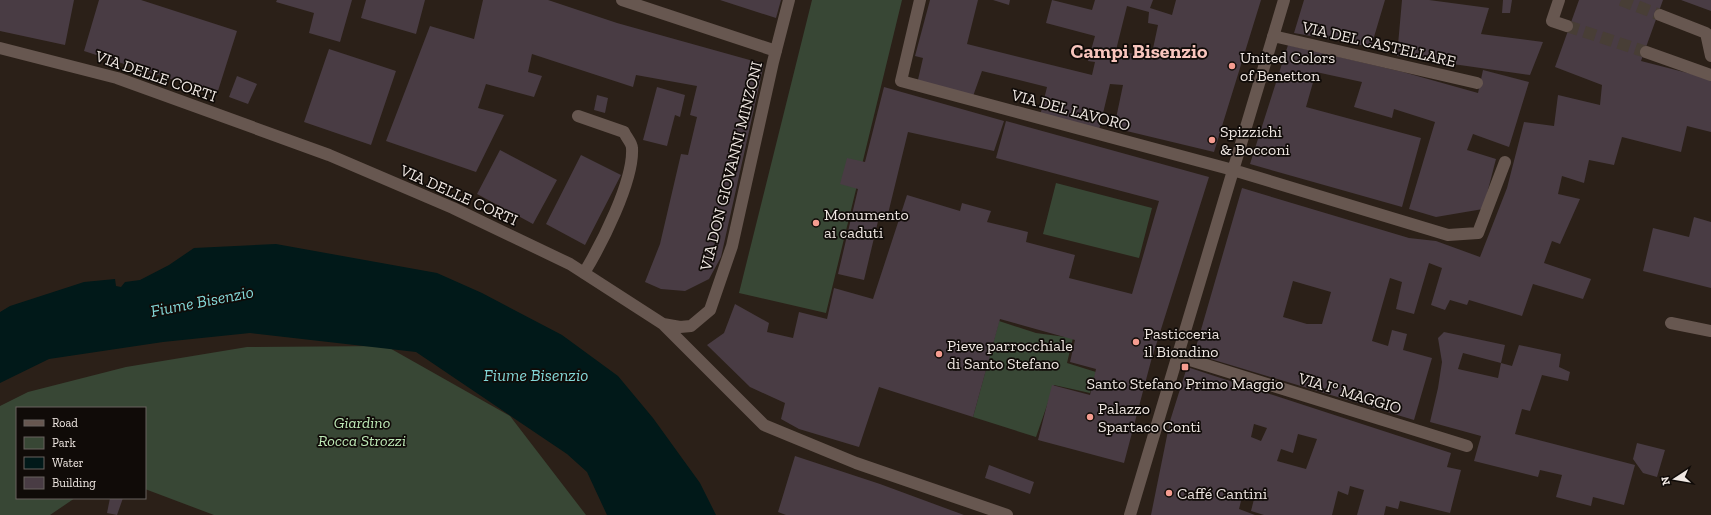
<svg xmlns="http://www.w3.org/2000/svg" width="1711" height="515" font-family="'Zilla Slab',serif">
<style>
.green{fill:#384735}
.water{fill:#011919}
.building{fill:#493c44;fill-rule:evenodd}
.lines{fill:none;stroke-linecap:round;stroke-linejoin:round}
.minor-tunnel{stroke:#483e36;stroke-width:12;stroke-dasharray:12 6;stroke-linecap:butt}
.minor{stroke:#675750;stroke-width:12}
.poi-dot{fill:#f59c90;stroke:#100b08;stroke-width:1.5}
.labels{text-anchor:middle;dominant-baseline:central;stroke-width:3.5;stroke-linejoin:round;paint-order:stroke}
.street-label{font-size:16px;fill:#efe7e2;stroke:#100b08}
.poi-label{font-size:16px;fill:#efe7e2;stroke:#100b08;text-anchor:start}
.park-label{font-size:16px;font-style:italic;fill:#beeab7;stroke:#100b08}
.water-label{font-size:17px;font-style:italic;fill:#83d8d8;stroke:#100b08}
.district-label{font-size:20px;font-weight:bold;fill:#f8c5bd;stroke:#100b08}
</style>
<rect width="100%" height="100%" fill="#2b2018"/>
<path class="green" d="M 812,0 L 902,0 L 826,313 L 739,293 Z
M 1056,183 L 1152,208 L 1139,258 L 1043,234 Z
M 999,321 L 1036,333 L 1073,338 L 1067,363 L 1096,372 L 1090,393 L 1054,385 L 1036,437 L 973,417 Z
M 386,346 L 510,416 L 586,515 L 214,515 L 145,489 L 145,408 L 17,408 L 17,498 L 75,498 L 50,515 L 0,515 L 0,406 L 28,392 L 126,367 L 247,347 Z"/>
<path class="water" d="M 276,244 L 437,273 L 482,293 L 562,335 L 618,376 L 653,418 L 700,483 L 716,515 L 607,515 L 587,472 L 567,454 L 416,352 L 250,333 L 163,342 L 49,359 L 0,383 L 0,312 L 10,306 L 84,282 L 115,279 L 116,286 L 121,287 L 125,282 L 140,280 L 169,265 L 194,248 Z"/>
<path class="building" d="M 0,0 L 74,0 L 65,45 L 0,31 Z
M 99,0 L 141,0 L 237,31 L 217,94 L 84,51 Z
M 277,0 L 352,0 L 340,42 L 309,33 L 314,13 L 276,2 Z
M 366,0 L 425,0 L 416,34 L 361,18 Z
M 483,0 L 548,0 L 617,23 L 764,64 L 721,257 L 709,279 L 685,291 L 661,289 L 645,282 L 660,244 L 681,154 L 688,155 L 697,117 L 690,115 L 697,86 L 636,75 L 633,87 L 532,54 L 528,72 L 542,76 L 534,97 L 486,84 L 478,108 L 504,115 L 476,172 L 386,141 L 430,26 L 474,39 Z
M 720,0 L 781,0 L 776,18 Z
M 930,0 L 978,0 L 967,44 L 1092,75 L 1095,62 L 1088,61 L 1095,36 L 1046,23 L 1052,0 L 1092,10 L 1095,0 L 1153,0 L 1150,8 L 1172,15 L 1176,0 L 1261,0 L 1214,152 L 1114,128 L 1123,85 L 1110,84 L 1099,130 L 1040,116 L 1047,87 L 982,71 L 972,99 L 917,84 L 923,58 L 915,56 ZM 1127,6 L 1149,12 L 1148,23 L 1158,25 L 1151,58 L 1116,50 Z
M 993,0 L 1010,0 L 1009,5 Z
M 1304,0 L 1385,0 L 1371,47 L 1294,33 Z
M 1402,0 L 1429,0 L 1489,8 L 1481,34 L 1543,42 L 1530,75 L 1397,56 Z
M 1503,0 L 1512,0 L 1510,13 L 1502,13 Z
M 1579,0 L 1663,0 L 1641,61 L 1711,79 L 1711,132 L 1687,126 L 1681,152 L 1622,137 L 1614,165 L 1589,160 L 1584,183 L 1562,176 L 1558,194 L 1580,199 L 1560,244 L 1552,241 L 1544,263 L 1591,279 L 1583,299 L 1533,284 L 1522,316 L 1469,300 L 1467,305 L 1450,300 L 1445,310 L 1431,305 L 1442,268 L 1429,263 L 1414,314 L 1396,309 L 1402,282 L 1390,278 L 1372,341 L 1388,346 L 1392,330 L 1407,334 L 1403,350 L 1432,358 L 1414,420 L 1194,354 L 1242,188 L 1409,238 L 1436,241 L 1480,257 L 1507,188 L 1524,122 L 1554,126 L 1558,95 L 1600,105 L 1602,85 L 1555,67 ZM 1293,281 L 1331,292 L 1322,324 L 1307,324 L 1283,317 Z
M 1681,0 L 1711,0 L 1711,11 Z
M 1288,45 L 1403,72 L 1478,93 L 1483,70 L 1529,82 L 1509,147 L 1473,134 L 1467,150 L 1496,159 L 1483,209 L 1436,217 L 1409,209 L 1435,122 L 1394,109 L 1392,118 L 1354,107 L 1362,82 L 1316,72 L 1306,107 L 1421,138 L 1402,207 L 1250,164 Z
M 329,49 L 396,71 L 371,145 L 304,122 Z
M 237,76 L 257,84 L 248,104 L 229,97 Z
M 657,87 L 685,95 L 680,117 L 675,115 L 667,146 L 643,140 Z
M 884,87 L 1004,121 L 994,151 L 908,132 L 887,218 L 879,217 L 864,280 L 838,274 L 858,189 L 840,184 L 847,158 L 865,162 Z
M 597,95 L 608,98 L 605,113 L 594,110 Z
M 1006,121 L 1209,177 L 1151,361 L 1124,463 L 1038,440 L 1052,385 L 1090,395 L 1096,369 L 1070,362 L 1075,340 L 1000,319 L 973,417 L 879,387 L 859,447 L 799,429 L 781,419 L 785,403 L 750,387 L 707,345 L 724,333 L 735,304 L 769,323 L 767,332 L 793,338 L 799,312 L 827,319 L 834,288 L 873,299 L 907,195 L 960,211 L 962,203 L 991,211 L 987,222 L 1028,232 L 1026,242 L 1075,255 L 1069,278 L 1132,294 L 1159,201 L 996,158 Z
M 500,150 L 557,180 L 533,224 L 477,194 Z
M 581,155 L 621,175 L 585,245 L 546,224 Z
M 1694,217 L 1711,222 L 1711,288 L 1643,271 L 1653,228 L 1689,237 Z
M 1444,332 L 1505,345 L 1501,363 L 1512,366 L 1519,345 L 1561,354 L 1559,367 L 1570,372 L 1568,381 L 1542,375 L 1530,411 L 1522,409 L 1515,434 L 1635,465 L 1624,505 L 1593,497 L 1591,506 L 1556,497 L 1562,475 L 1540,470 L 1538,477 L 1474,461 L 1481,436 L 1430,422 L 1438,388 L 1442,362 L 1438,338 ZM 1463,353 L 1501,363 L 1498,378 L 1458,369 Z
M 1187,367 L 1451,453 L 1447,467 L 1461,470 L 1450,513 L 1400,501 L 1398,509 L 1386,506 L 1384,515 L 1357,515 L 1364,490 L 1350,486 L 1348,495 L 1338,491 L 1332,515 L 1264,515 L 1251,511 L 1254,499 L 1242,497 L 1239,509 L 1255,515 L 1151,515 L 1170,421 ZM 1254,424 L 1267,428 L 1261,441 L 1251,437 ZM 1298,434 L 1317,439 L 1306,469 L 1277,461 L 1281,449 L 1293,453 Z
M 1637,443 L 1665,450 L 1657,477 L 1643,473 L 1633,459 Z
M 795,456 L 880,484 L 964,515 L 786,515 L 778,512 Z
M 989,465 L 1034,482 L 1030,494 L 985,478 Z
M 110,498 L 123,498 L 117,515 L 107,513 Z"/>
<g class="lines">
<path class="minor-tunnel" d="M 1621,0 L 1660,15
M 1567,26 L 1646,52"/>
<path class="minor" d="M 622,0 L 776,51
M 920,0 L 901,81 L 1233,170 L 1448,235 L 1478,233 L 1505,162
M 1559,0 L 1552,21 L 1567,26
M 1660,15 L 1706,33 L 1711,56
M 1273,36 L 1477,83
M 0,48 L 117,78 L 329,155 L 453,208 L 570,264 L 663,324 L 764,425 L 856,463 L 1007,515
M 1646,52 L 1711,75
M 578,116 L 624,132 C 626,137 632,143 632,148 C 634,181 601,245 584,273
M 1671,323 L 1711,331
M 663,324 L 680,327 L 691,326 L 710,310 L 732,246 L 773,62 L 789,0
M 1177,356 L 1467,446
M 1130,515 L 1284,0"/>
</g>
<g class="poi-dot">
<circle cx="1232" cy="66" r="4"/>
<circle cx="1212" cy="140" r="4"/>
<circle cx="816" cy="223" r="4"/>
<circle cx="1136" cy="342" r="4"/>
<circle cx="939" cy="354" r="4"/>
<rect x="1181" y="363" width="8" height="8" rx="2"/>
<circle cx="1090" cy="417" r="4"/>
<circle cx="1169" cy="493" r="4"/>
</g>
<g class="labels">
<g class="street-label">
<text transform="translate(1379 44) rotate(13)">VIA DEL CASTELLARE</text>
<text transform="translate(156 76) rotate(19)">VIA DELLE CORTI</text>
<text transform="translate(1071 110) rotate(15)">VIA DEL LAVORO</text>
<text transform="translate(731 166) rotate(-76)">VIA DON GIOVANNI MINZONI</text>
<text transform="translate(459 195) rotate(24)">VIA DELLE CORTI</text>
<text transform="translate(1350 393) rotate(17)">VIA I° MAGGIO</text>
</g>
<g class="poi-label">
<text x="1240" y="57">United Colors<tspan x="1240" dy="18">of Benetton</tspan></text>
<text x="1220" y="131">Spizzichi<tspan x="1220" dy="18">&amp; Bocconi</tspan></text>
<text x="824" y="214">Monumento<tspan x="824" dy="18">ai caduti</tspan></text>
<text x="1144" y="333">Pasticceria<tspan x="1144" dy="18">il Biondino</tspan></text>
<text x="947" y="345">Pieve parrocchiale<tspan x="947" dy="18">di Santo Stefano</tspan></text>
<text x="1185" y="383" text-anchor="middle">Santo Stefano Primo Maggio</text>
<text x="1098" y="408">Palazzo<tspan x="1098" dy="18">Spartaco Conti</tspan></text>
<text x="1177" y="493">Caffé Cantini</text>
</g>
<g class="park-label">
<text x="362" y="422">Giardino<tspan x="362" dy="18">Rocca Strozzi</tspan></text>
</g>
<g class="water-label">
<text transform="translate(202 301) rotate(-11)">Fiume Bisenzio</text>
<text x="536" y="375">Fiume Bisenzio</text>
</g>
<g class="district-label">
<text x="1139" y="51">Campi Bisenzio</text>
</g>
</g>
<rect x="16" y="407" width="130" height="92" fill="#100b08" stroke="#69635f"/>
<rect x="24" y="420" width="20" height="6" fill="#675750" stroke="#69635f"/>
<text x="52" y="427" font-size="12" fill="#efe7e2">Road</text>
<rect x="24" y="437" width="20" height="12" fill="#384735" stroke="#69635f"/>
<text x="52" y="447" font-size="12" fill="#efe7e2">Park</text>
<rect x="24" y="457" width="20" height="12" fill="#011919" stroke="#69635f"/>
<text x="52" y="467" font-size="12" fill="#efe7e2">Water</text>
<rect x="24" y="477" width="20" height="12" fill="#493c44" stroke="#69635f"/>
<text x="52" y="487" font-size="12" fill="#efe7e2">Building</text>
<g transform="translate(1675 479) rotate(258)" stroke="#100b08" stroke-width="3" paint-order="stroke">
<path d="M0-3L7 15L0 10L-7 15Z" fill="#efe7e2"/>
<text y="-6" font-size="11" font-weight="bold" text-anchor="middle" fill="#efe7e2">N</text>
</g>
</svg>
